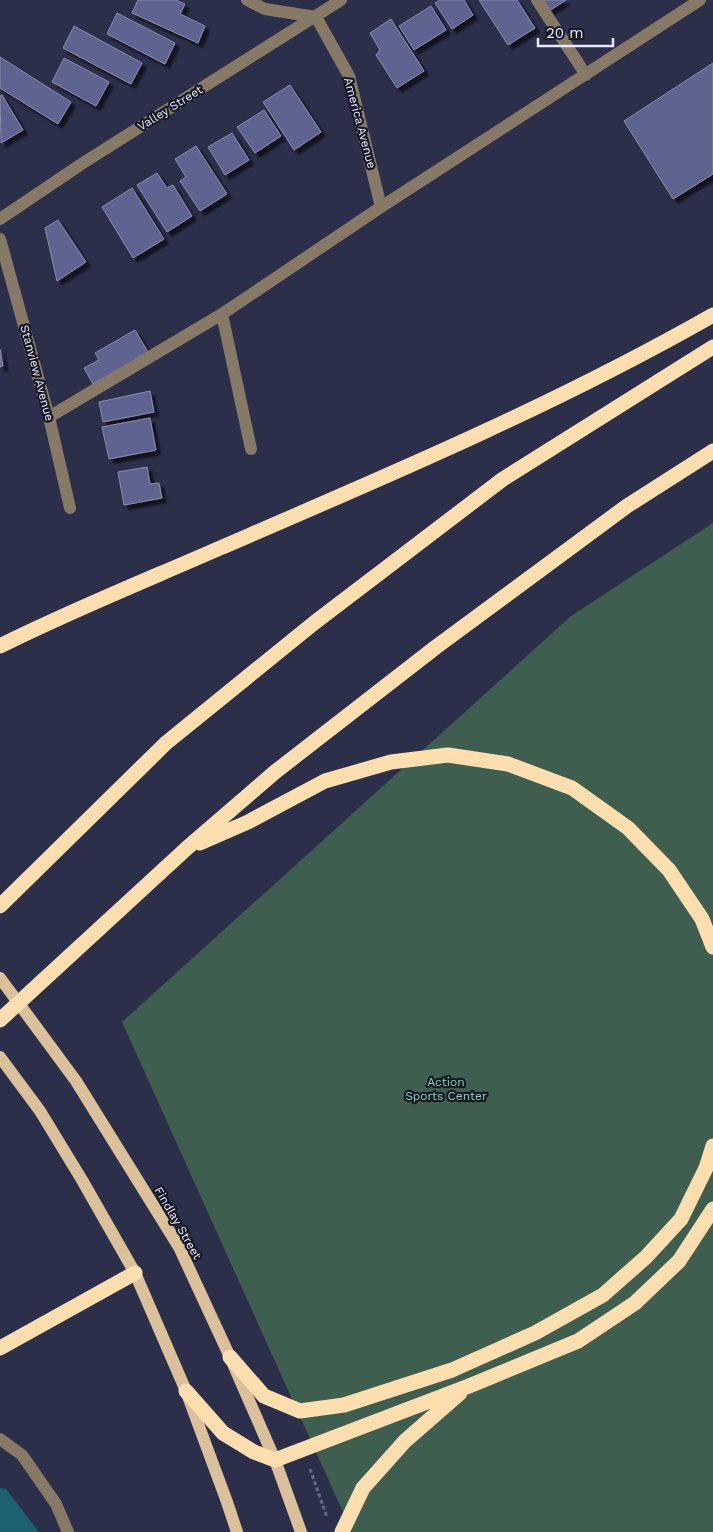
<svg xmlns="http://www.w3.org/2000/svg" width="713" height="1532" font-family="'Work Sans',sans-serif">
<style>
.green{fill:#3e5e4f}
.water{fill:#1b616f}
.building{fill:#5e638f;stroke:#898ead;filter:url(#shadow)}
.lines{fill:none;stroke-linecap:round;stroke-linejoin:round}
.path{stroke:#666980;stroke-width:3;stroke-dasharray:4 2.5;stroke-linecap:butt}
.minor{stroke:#867a67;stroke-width:12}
.major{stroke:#dbc19a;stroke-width:12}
.highway{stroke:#fddeae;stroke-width:15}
.labels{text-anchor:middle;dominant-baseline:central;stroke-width:4.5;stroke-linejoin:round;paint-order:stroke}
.street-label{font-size:12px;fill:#e7eafb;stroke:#171824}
.park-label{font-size:12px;fill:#84dbb4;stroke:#171824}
</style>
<defs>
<filter id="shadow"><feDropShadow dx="4.5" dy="4.5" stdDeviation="1" flood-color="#0009"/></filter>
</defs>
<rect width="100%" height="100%" fill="#2c2f49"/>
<path class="green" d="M 713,523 L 713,1532 L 352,1532 L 122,1022 L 571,616 Z"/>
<path class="water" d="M 0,1488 L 6,1489 L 39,1532 L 0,1532 Z"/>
<path class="building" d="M 138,0 L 176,0 L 185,4 L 180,14 L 205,26 L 198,43 L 132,13 Z
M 440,0 L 464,0 L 473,15 L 452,29 L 435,3 Z
M 479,0 L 517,0 L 535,28 L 508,45 Z
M 542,0 L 566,0 L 549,11 Z
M 431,6 L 446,30 L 414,50 L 399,26 Z
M 117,13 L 175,43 L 165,64 L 107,34 Z
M 391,19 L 424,71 L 397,88 L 376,55 L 380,50 L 370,33 Z
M 74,26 L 142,63 L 131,84 L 63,48 Z
M 0,57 L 71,102 L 58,124 L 0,88 Z
M 64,58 L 109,82 L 96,106 L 52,82 Z
M 713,63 L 713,174 L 673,199 L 624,121 Z
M 290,85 L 321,132 L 294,150 L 263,102 Z
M 2,95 L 23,130 L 1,143 L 0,96 Z
M 264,110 L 281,136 L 255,153 L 237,127 Z
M 232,133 L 249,160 L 225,175 L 208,147 Z
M 196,146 L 227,194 L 200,211 L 180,181 L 186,177 L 175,159 Z
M 157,173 L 167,188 L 173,185 L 192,216 L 167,232 L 137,185 Z
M 132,188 L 164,239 L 133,258 L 102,207 Z
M 58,220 L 86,262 L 57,281 L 45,228 Z
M 135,330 L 148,352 L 93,384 L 84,368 L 99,360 L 95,353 Z
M 0,349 L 3,366 L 0,367 Z
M 150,391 L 154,412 L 103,422 L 99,402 Z
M 150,418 L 156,450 L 109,459 L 102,427 Z
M 147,467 L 150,484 L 159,483 L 162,498 L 124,505 L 118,472 Z"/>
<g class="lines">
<path class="path" d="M 310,1469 L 327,1517"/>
<path class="minor" d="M 247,0 L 265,9 L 316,17 L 349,76 L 381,207
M 537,0 L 586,75
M 0,219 L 83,163 L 341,0
M 0,239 L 49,417 L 70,508
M 222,314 L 251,449
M 49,417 L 222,314 L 381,207 L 700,0
M 0,1439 L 22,1455 L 56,1504 L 68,1532"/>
<path class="major" d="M 0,978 L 76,1081 L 179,1247 L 230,1357 L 275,1460 L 301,1532
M 0,1057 L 40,1111 L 82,1180 L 135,1273 L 186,1391 L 227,1502 L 237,1532"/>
<path class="highway" d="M 0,646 C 72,610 147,580 220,548 C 387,476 555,405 713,315
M 200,843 L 248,822 L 325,781 L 391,762 L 448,755 L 508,764 L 572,788 L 628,828 L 669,870 L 702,919 L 713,947
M 0,906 L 166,743 L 314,623 L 503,479 L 713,347
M 0,1020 L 187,848 L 275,772 L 436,647 L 627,506 L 713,451
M 0,1348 L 135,1273
M 230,1357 L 264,1396 L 300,1411 L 344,1405 L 452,1370 L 535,1333 L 603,1295 L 646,1257 L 681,1219 L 706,1168 L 713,1146
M 186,1391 L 223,1433 L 254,1452 L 275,1460 L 469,1386 L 578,1341 L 635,1303 L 679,1261 L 713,1209
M 342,1532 L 363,1488 L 405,1441 L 460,1393"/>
</g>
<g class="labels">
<g class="street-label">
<text transform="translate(170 108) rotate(-32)">Valley Street</text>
<text transform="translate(360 123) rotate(75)">America Avenue</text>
<text transform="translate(37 373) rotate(75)">Stanview Avenue</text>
<text transform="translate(178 1223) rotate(60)">Findlay Street</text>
</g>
<g class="park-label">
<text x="446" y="1082">Action<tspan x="446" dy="14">Sports Center</tspan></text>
</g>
</g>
<path d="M538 38v8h75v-8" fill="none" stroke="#e7eafb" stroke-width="2.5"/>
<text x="546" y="38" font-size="15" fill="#e7eafb" stroke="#171824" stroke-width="4" paint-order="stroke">20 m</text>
</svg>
